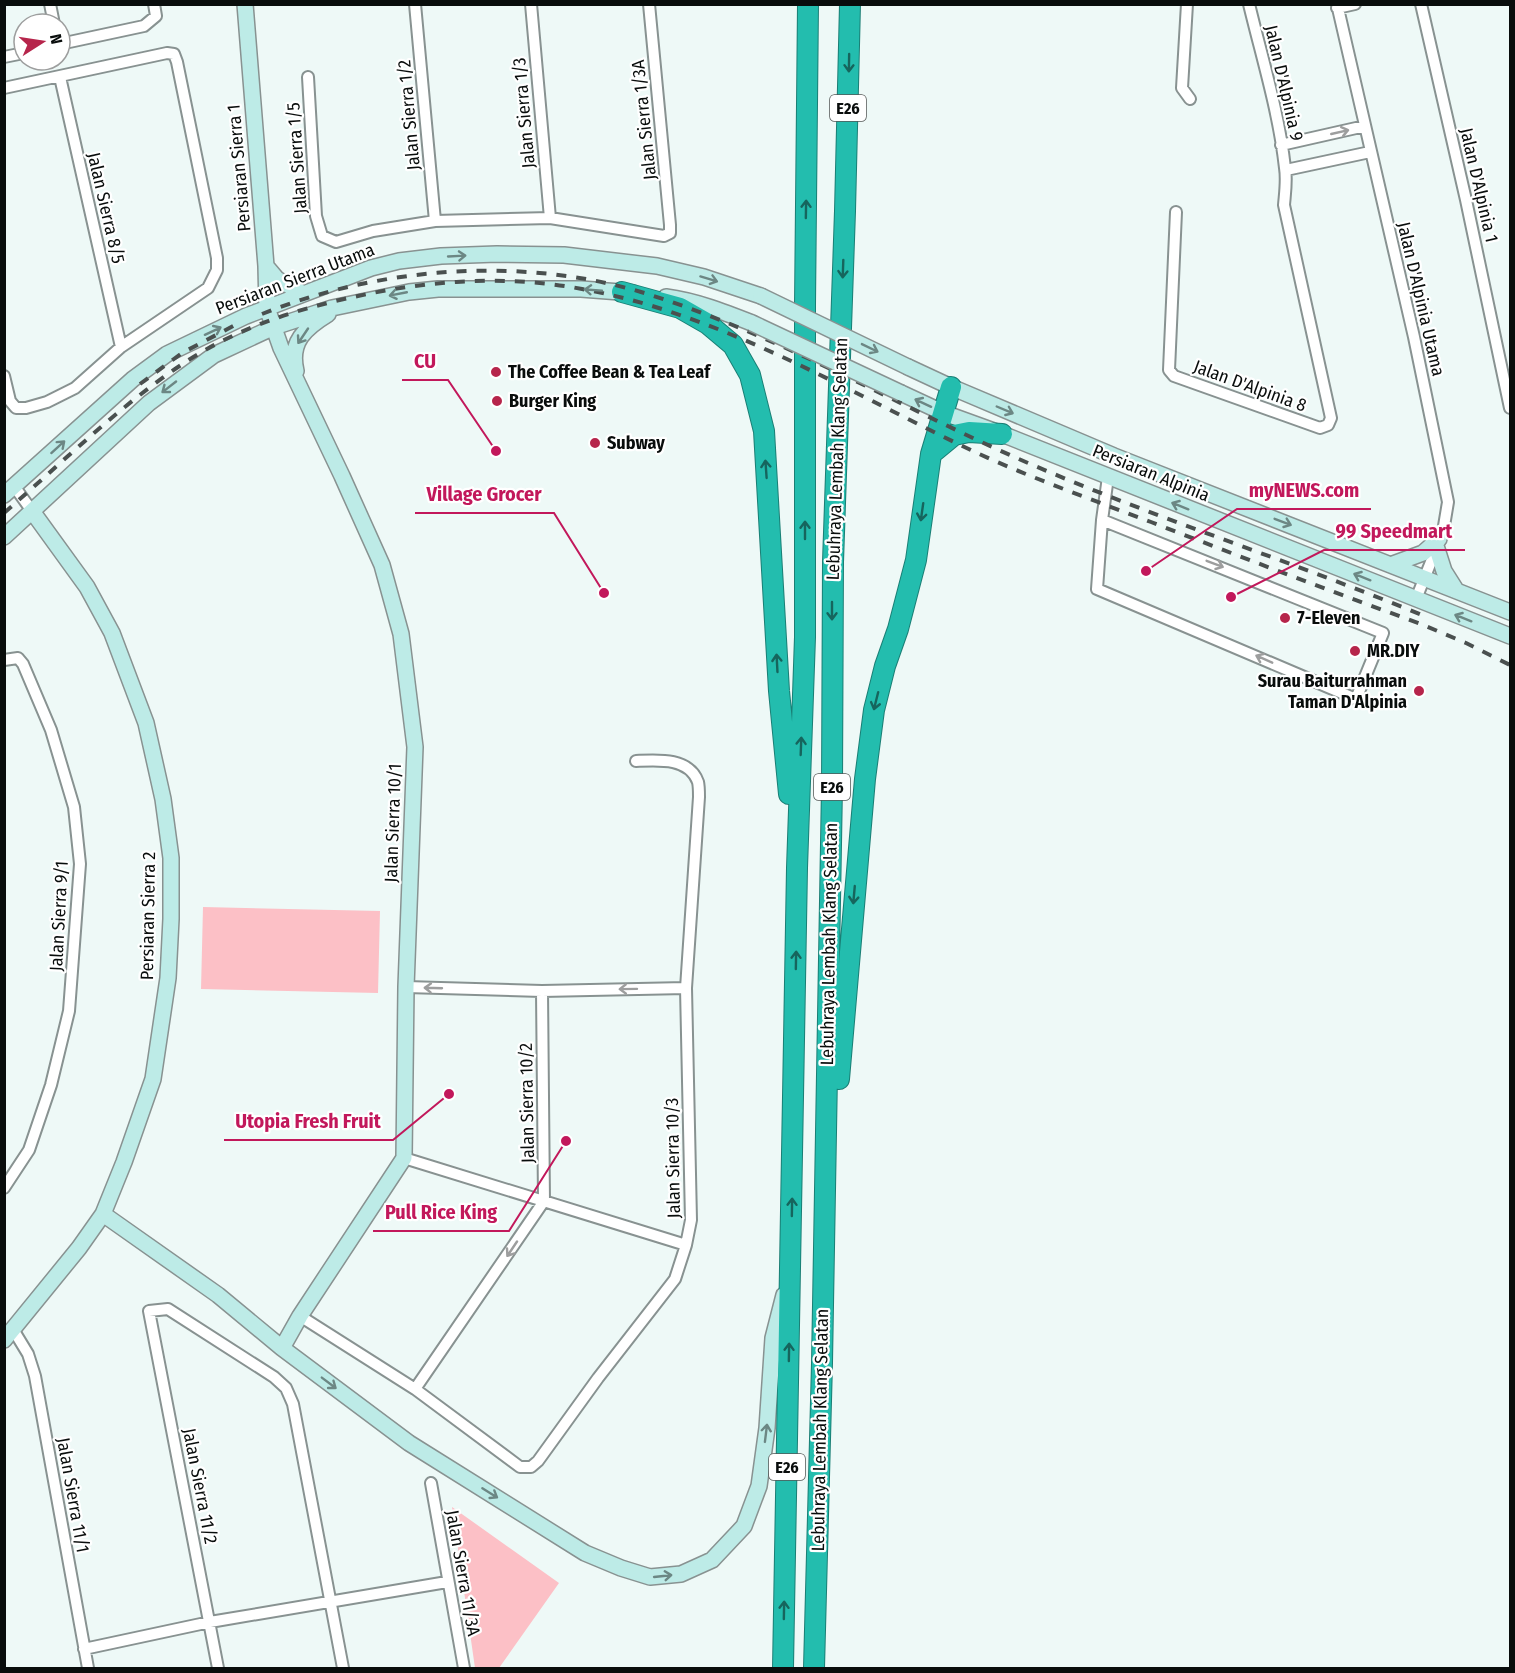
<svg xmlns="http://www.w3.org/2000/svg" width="1515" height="1673" font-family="'Fira Sans Condensed',sans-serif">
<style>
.green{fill:#fcc0c6}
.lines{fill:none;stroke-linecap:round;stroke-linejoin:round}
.street-casing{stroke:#889291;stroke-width:14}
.secondary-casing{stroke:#889291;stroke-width:18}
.highway-casing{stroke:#1a7f75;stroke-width:22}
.street{stroke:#fff;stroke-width:10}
.secondary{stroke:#bdebe7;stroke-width:15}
.highway{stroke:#23bdae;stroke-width:20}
.rail{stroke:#4a504f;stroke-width:4;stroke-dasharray:10 10;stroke-linecap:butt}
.secondary-bridge-casing{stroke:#889291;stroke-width:18;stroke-linecap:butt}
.secondary-bridge{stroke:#bdebe7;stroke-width:15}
.oneway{stroke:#16655d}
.oneway2{stroke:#9d9e9e}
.oneway3{stroke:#6c8784}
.poi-dot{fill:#b6254b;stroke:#fff;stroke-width:2}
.labels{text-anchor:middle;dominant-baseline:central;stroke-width:4.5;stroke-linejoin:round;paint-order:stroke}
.shield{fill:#fff;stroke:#535655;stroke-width:1.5}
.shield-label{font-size:16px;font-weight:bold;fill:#090d0c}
.street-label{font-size:18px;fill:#090d0c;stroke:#fff}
.poi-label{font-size:18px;font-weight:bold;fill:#090d0c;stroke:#fff;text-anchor:start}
.leader{fill:none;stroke:#c2185b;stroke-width:2}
.callout-dot{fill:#c2185b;stroke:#fff;stroke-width:2}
.callout-label{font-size:20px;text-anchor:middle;font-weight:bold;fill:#c2185b;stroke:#fff;stroke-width:4.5;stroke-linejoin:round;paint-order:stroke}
</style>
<rect width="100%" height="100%" fill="#eef9f7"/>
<path class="green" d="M 203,907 L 380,911 L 378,993 L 201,989 Z
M 452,1507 L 559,1583 L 499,1668 L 475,1668 Z"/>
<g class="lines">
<g class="street-casing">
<path id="street" d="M 50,4 L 54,24
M 415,4 L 435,221
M 531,4 L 550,218
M 1187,4 L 1182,88 L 1190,99
M 1337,4 L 1414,337 L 1448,502 L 1443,532 L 1416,599
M 1421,4 L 1466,200 L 1510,408
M 1337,8 L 1355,4
M 60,44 L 144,26 L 156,16 L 154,4
M 4,57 L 24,53
M 60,77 L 121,347
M 308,77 L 316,216 L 322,236 L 336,242 L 373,231 L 435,221 L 550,218 L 664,236 L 670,233 L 670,225 L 649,4
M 4,88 L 167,53 L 174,54 L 177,62 L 217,258 L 217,270 L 208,288 L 121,347 L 75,388 L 47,402 L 26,408 L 16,408 L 10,401 L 4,376
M 1281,145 L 1365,126
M 1286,170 L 1370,152
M 1176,212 L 1169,370 L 1174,376 L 1320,428 L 1328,425 L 1331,418 L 1284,205 C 1285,193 1287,180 1285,168 C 1279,113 1262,58 1249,4
M 14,486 L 32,511
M 1102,520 L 1383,633 L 1356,699 L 1097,589 L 1102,520 L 1108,477
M 4,660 L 18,658 L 23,664 L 51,730 L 74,807 L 80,864 L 69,1011 L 51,1085 L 29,1150 L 4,1188
M 406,987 L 542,991 L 686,988
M 404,1158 L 686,1245
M 300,1316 L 415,1389 L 520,1467 L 531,1467 L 538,1461 L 598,1378 L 675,1279 L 686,1245 L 691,1220 L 686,988 L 699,797 C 699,793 699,786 698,782 C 689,757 657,760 636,761
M 14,1331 L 28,1354 L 35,1376 L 88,1668
M 415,1389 L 544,1201 L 542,991
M 431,1483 L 464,1668
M 84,1649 L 210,1622 L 447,1582
M 218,1668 L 149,1311 L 168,1309 L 274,1377 L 286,1388 L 293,1404 L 343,1668"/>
</g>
<g class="secondary-casing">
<path id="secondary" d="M 245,4 L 266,266 L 267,308 L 281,348 L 342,476 L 382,565 L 401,634 L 415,747 L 406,987 L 404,1158 L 300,1316 L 282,1348
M 266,266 L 277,279 L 302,293
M 666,297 C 696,301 724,312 752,323
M 908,367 L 951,387 L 1114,456 L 1510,612
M 296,371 C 289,342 305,328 328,314
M 901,393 L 944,413 L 1002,434 L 1510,636
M 4,495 L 133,379 L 167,354 L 246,316 L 371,268 L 399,261 L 441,256 L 497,254 L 564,255 L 657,266 L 704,277 L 761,296
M 4,537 L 149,403 L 214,355 L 274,327 L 332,308 L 409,292 L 438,289 L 581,289 L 633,293
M 1436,546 L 1444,571 L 1456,590
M 1393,564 L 1423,553 L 1439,539
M 103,1214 L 218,1295 L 282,1348 L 409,1443 L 585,1553 L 621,1568 L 650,1577 L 681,1574 L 712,1560 L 744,1526 L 759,1486 L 767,1428 L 773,1338 L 784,1295
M 4,1340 L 79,1248 L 103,1214 L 124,1162 L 153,1079 L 168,978 L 171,919 L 171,858 L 163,799 L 146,723 L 112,633 L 87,587 L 32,511"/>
</g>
<g class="highway-casing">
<path id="highway" d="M 622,292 L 680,308 L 708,324 L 733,345 L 750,375 L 764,431 L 779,691 L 789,794
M 931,454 L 954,435 L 969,432 L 1002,434
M 839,1079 L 865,779 L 874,710 L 885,666 L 898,629 L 916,560 L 931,454 L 951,387
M 783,1668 L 797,868 L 805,637 L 805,305 L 808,4
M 814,1668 L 822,1363 L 832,786 L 833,562 L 845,211 L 850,4"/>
</g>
<use href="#street" class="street"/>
<use href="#secondary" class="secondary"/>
<use href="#highway" class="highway"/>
<path class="rail" d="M 262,314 C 379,267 520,256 641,292 C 776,333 899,407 1028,463 C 1160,520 1297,563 1429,618
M 140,384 L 182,353 L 237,324
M 4,513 C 63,462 119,406 184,363 C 237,328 296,309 358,296 C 431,280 508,275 582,289 C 722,314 850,393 977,453 C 1034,479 1093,500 1151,522 C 1241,557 1330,591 1421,624 L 1466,643 L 1510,665"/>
<g class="secondary-bridge-casing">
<path id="secondary-bridge" d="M 761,296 L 908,367
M 752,323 L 901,393"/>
</g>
<use href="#secondary-bridge" class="secondary-bridge"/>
</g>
<defs><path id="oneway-shaft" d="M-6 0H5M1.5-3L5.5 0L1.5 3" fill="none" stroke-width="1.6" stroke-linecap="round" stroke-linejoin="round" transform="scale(1.5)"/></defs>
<g class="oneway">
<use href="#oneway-shaft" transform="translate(849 63) rotate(91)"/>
<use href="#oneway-shaft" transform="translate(806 209) rotate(-89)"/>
<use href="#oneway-shaft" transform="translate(843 269) rotate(92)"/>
<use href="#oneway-shaft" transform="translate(766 469) rotate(-94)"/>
<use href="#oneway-shaft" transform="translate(922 512) rotate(98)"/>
<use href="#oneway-shaft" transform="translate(805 530) rotate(-90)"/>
<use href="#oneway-shaft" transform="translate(832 611) rotate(90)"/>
<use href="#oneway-shaft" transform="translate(777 663) rotate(-93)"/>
<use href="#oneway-shaft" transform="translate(876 701) rotate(104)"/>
<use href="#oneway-shaft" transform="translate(801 746) rotate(-88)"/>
<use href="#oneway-shaft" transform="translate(854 895) rotate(95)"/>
<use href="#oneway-shaft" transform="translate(796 960) rotate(-89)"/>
<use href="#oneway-shaft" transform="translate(792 1207) rotate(-89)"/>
<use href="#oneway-shaft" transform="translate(789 1352) rotate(-89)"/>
<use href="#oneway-shaft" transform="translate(784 1610) rotate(-89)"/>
</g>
<g class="oneway2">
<use href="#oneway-shaft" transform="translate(1340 132) rotate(-13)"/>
<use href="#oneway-shaft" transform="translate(1215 564) rotate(21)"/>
<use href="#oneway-shaft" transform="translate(1264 659) rotate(-156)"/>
<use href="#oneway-shaft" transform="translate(433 988) rotate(-178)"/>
<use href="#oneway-shaft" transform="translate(628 989) rotate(179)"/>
<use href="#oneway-shaft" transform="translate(512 1249) rotate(124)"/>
</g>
<g class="oneway3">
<use href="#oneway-shaft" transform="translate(457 256) rotate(-3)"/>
<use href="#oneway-shaft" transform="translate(709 279) rotate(17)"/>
<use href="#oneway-shaft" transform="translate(593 290) rotate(-176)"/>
<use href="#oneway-shaft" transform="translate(398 294) rotate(169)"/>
<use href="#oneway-shaft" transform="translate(213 331) rotate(-25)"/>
<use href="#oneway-shaft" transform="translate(303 336) rotate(124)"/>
<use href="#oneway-shaft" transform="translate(870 348) rotate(26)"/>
<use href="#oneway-shaft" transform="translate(169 387) rotate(142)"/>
<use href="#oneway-shaft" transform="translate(923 403) rotate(-155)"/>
<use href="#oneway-shaft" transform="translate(1005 410) rotate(23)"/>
<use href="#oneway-shaft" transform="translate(58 447) rotate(-42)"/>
<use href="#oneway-shaft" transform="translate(1180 506) rotate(-158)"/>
<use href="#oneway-shaft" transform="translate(1283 522) rotate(21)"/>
<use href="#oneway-shaft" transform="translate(1362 577) rotate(-158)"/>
<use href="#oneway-shaft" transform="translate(1463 618) rotate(-158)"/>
<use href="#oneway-shaft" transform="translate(329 1383) rotate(37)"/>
<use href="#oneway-shaft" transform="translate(766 1433) rotate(-83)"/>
<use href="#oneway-shaft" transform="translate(490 1493) rotate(32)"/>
<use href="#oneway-shaft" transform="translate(663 1576) rotate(-6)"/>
</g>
<g class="poi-dot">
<circle cx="496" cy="372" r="6"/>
<circle cx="497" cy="401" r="6"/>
<circle cx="595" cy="443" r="6"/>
<circle cx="1285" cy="618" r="6"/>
<circle cx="1355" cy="651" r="6"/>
<circle cx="1419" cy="691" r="6"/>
</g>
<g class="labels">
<g class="shield">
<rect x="830" y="95" width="36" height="26" rx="4.5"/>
<rect x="814" y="774" width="36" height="26" rx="4.5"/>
<rect x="769" y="1454" width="36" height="26" rx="4.5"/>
</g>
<g class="shield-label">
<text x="848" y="108">E26</text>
<text x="832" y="787">E26</text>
<text x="787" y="1467">E26</text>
</g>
<g class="street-label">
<text transform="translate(1284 83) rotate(77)">Jalan D'Alpinia 9</text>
<text transform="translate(524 113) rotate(-95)">Jalan Sierra 1/3</text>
<text transform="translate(409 115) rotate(-95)">Jalan Sierra 1/2</text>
<text transform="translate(644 120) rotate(-96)">Jalan Sierra 1/3A</text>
<text transform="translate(297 158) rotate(-94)">Jalan Sierra 1/5</text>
<text transform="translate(239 168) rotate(-95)">Persiaran Sierra 1</text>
<text transform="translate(1479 185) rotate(77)">Jalan D'Alpinia 1</text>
<text transform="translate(106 208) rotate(77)">Jalan Sierra 8/5</text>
<text transform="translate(295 279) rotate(-21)">Persiaran Sierra Utama</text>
<text transform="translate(1421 299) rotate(77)">Jalan D'Alpinia Utama</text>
<text transform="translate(1250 386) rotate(20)">Jalan D'Alpinia 8</text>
<text transform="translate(837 459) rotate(-88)">Lebuhraya Lembah Klang Selatan</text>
<text transform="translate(1151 473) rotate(22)">Persiaran Alpinia</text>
<text transform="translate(393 823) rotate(-88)">Jalan Sierra 10/1</text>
<text transform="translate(59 916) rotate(-87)">Jalan Sierra 9/1</text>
<text transform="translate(148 916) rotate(-89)">Persiaran Sierra 2</text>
<text transform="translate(829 944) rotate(-89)">Lebuhraya Lembah Klang Selatan</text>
<text transform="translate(527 1103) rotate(-91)">Jalan Sierra 10/2</text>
<text transform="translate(673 1158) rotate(-91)">Jalan Sierra 10/3</text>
<text transform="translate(820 1430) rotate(-89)">Lebuhraya Lembah Klang Selatan</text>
<text transform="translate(200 1486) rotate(79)">Jalan Sierra 11/2</text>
<text transform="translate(73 1495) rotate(80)">Jalan Sierra 11/1</text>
<text transform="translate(463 1573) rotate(80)">Jalan Sierra 11/3A</text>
</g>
<g class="poi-label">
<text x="508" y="372">The Coffee Bean &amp; Tea Leaf</text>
<text x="509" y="401">Burger King</text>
<text x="607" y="443">Subway</text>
<text x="1297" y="618">7-Eleven</text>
<text x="1367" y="651">MR.DIY</text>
<text x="1407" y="681" text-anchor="end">Surau Baiturrahman<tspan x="1407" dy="21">Taman D'Alpinia</tspan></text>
</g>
</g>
<path class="leader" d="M496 451L448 380H402M1146 571L1237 509H1371M604 593L554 513H415M1231 597L1324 550H1465M449 1094L393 1140H224M566 1141L509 1231H373"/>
<g class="callout-dot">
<circle cx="496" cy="451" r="6"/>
<circle cx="1146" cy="571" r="6"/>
<circle cx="604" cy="593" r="6"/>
<circle cx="1231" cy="597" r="6"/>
<circle cx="449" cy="1094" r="6"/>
<circle cx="566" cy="1141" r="6"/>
</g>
<g class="callout-label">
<text x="425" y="368">CU</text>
<text x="1304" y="497">myNEWS.com</text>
<text x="484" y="501">Village Grocer</text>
<text x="1394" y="538">99 Speedmart</text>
<text x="308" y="1128">Utopia Fresh Fruit</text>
<text x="441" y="1219">Pull Rice King</text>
</g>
<rect width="1515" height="1673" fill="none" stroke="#090d0c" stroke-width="12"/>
<g transform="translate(42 42) rotate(78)"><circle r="28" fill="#ffffff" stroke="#9d9e9e" stroke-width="1.5"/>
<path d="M0-4.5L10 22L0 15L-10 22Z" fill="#b6254b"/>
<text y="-9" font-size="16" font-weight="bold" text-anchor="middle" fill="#090d0c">N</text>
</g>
</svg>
